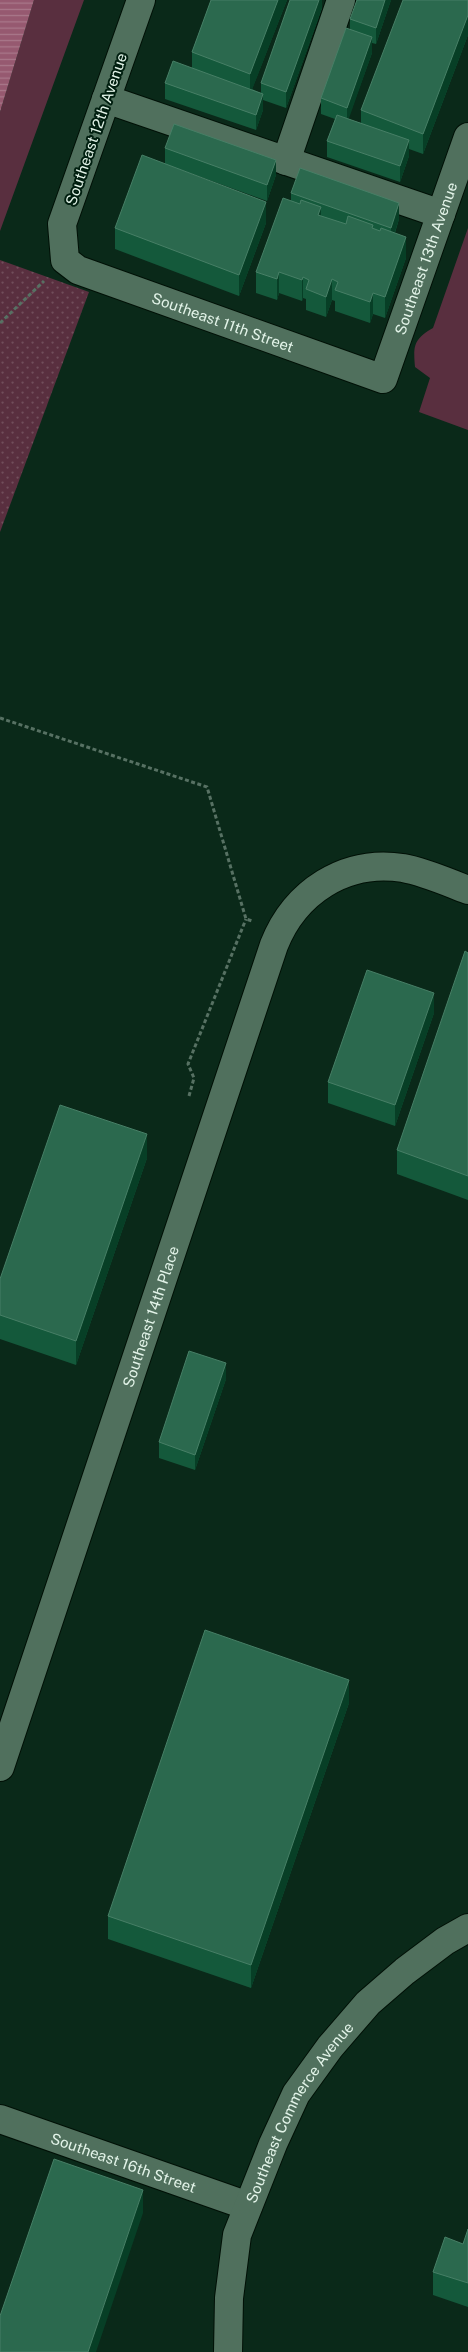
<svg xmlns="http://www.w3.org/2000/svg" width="468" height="2352" font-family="'Public Sans',sans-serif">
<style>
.green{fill:#592f3f}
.park{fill:url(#park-dots)}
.water{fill:url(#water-rules)}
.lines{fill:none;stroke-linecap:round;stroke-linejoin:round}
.minor-casing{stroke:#001006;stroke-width:30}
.path{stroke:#577163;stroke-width:3;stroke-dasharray:4 2.5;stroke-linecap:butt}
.minor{stroke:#50705d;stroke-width:28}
.wall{fill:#14593b}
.shaded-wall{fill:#073f26}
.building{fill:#2b694e;stroke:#477f66}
.labels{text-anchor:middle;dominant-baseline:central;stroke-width:4;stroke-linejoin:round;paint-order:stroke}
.street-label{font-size:15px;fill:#e2f3e8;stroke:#011f10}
</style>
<defs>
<pattern id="park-dots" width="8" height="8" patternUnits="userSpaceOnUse" patternTransform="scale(1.25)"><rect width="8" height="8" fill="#592f3f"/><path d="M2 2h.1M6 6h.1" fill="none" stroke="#714e5b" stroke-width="1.8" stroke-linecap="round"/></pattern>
<pattern id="water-rules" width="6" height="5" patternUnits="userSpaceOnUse" patternTransform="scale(1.25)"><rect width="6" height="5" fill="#965970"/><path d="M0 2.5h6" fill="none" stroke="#a9798b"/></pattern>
</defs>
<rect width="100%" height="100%" fill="#0a2919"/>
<path class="green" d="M 34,0 L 84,0 L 0,231 L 0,112 Z
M 468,228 L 468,430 L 419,412 L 430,378 L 415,367 C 413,345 414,339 433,328 Z"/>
<path class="park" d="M 0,260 L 89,292 L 0,532 Z"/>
<path class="water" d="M 0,0 L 34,0 L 0,112 Z"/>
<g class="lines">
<g class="minor-casing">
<g id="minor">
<path id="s1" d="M 141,0 L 62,224 L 65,260 L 78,270 L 383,379 L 468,137"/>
<path d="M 106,99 L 441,214"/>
<path d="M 286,161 L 341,0"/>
<path id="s2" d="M 0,1767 L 274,945 C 295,892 345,859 403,868 C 425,872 447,882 468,890"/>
<path id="s3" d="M 0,2119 L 248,2206"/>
<path id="s4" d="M 228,2352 L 229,2298 L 237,2235 L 273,2144 L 296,2094 L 330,2047 L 368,2003 L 405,1971 L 445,1941 L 468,1928"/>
</g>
</g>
<path class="path" d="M 0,323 L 44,281
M 0,718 L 207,787 L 246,919 L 252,921
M 189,1096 L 194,1078 L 188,1064 L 246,919"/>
<use href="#minor" class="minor"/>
</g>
<path class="wall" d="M 211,0 L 287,0 L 252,89 L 261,93 L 261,83 L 322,0 L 322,8 L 286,108 L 263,100 L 263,110 L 256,130 L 165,99 L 165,83 L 192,68 L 192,52 Z
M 391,0 L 376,44 L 372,43 L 372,53 L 348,119 L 361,123 L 361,110 L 468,0 L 468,35 L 423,154 L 409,149 L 409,156 L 400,182 L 327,157 L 327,141 L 335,119 L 321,114 L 321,98 L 350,30 L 350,19 Z
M 165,148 L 276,175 L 267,201 L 173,167 L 266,223 L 239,296 L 115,249 L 115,228 L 165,164 Z
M 291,193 L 399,219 L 395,233 L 406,258 L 385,318 L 373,314 L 370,323 L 335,311 L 335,301 L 332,300 L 326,317 L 306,310 L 306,299 L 303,298 L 302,301 L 279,293 L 277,300 L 256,293 L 256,272 L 291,201 Z
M 468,953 L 468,1200 L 397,1174 L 397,1150 Z
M 434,1013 L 395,1126 L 328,1103 L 328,1082 Z
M 147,1158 L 76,1365 L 0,1339 L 0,1279 Z
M 226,1379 L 195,1470 L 159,1458 L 159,1442 Z
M 349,1703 L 251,1988 L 108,1939 L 108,1916 Z
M 468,2229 L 468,2307 L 433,2295 L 433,2272 L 463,2244 Z"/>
<path class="shaded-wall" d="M 278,0 L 287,0 L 250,95 L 250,74 Z
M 319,0 L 322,0 L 322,8 L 286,108 L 286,92 Z
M 385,0 L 391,0 L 376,44 L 376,28 Z
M 468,15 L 468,35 L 423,154 L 423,134 Z
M 372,37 L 372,53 L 347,124 L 347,108 Z
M 263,94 L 263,110 L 256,130 L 256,115 Z
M 409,140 L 409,156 L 400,182 L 400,166 Z
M 276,160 L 276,175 L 267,201 L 267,185 Z
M 266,202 L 266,223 L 239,296 L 239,275 Z
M 399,203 L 399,219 L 391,244 L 391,228 Z
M 321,207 L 321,227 L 318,215 Z
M 406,237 L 406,258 L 385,318 L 385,297 Z
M 279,272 L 279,293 L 277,300 L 277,279 Z
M 303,277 L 303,298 L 302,301 L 302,280 Z
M 332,279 L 332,300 L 326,317 L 326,297 Z
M 373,293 L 373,314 L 370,323 L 370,302 Z
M 434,993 L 434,1013 L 395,1126 L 395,1105 Z
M 147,1134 L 147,1158 L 76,1365 L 76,1341 Z
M 226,1363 L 226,1379 L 195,1470 L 195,1455 Z
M 349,1680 L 349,1703 L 251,1988 L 251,1965 Z
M 143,2190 L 143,2213 L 96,2352 L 88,2352 Z"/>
<path class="building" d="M 211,0 L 278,0 L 250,74 L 192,52 Z
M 290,0 L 319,0 L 286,92 L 261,83 Z
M 357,0 L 385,0 L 376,28 L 350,19 Z
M 403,0 L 468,0 L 468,15 L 423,134 L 361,110 Z
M 346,28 L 372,37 L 347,108 L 321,98 Z
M 173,61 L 263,94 L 256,115 L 165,83 Z
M 337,115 L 409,140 L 400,166 L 327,141 Z
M 174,124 L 276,160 L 267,185 L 165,148 Z
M 142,155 L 266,202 L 239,275 L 115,228 Z
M 300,168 L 399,203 L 391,228 L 291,193 Z
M 283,198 L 300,204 L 301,200 L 321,207 L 318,215 L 346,224 L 348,216 L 373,225 L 372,228 L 380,231 L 381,228 L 406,237 L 385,297 L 373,293 L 370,302 L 335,290 L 338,282 L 332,279 L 326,297 L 306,289 L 309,280 L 303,277 L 302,280 L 279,272 L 277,279 L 256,272 Z
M 465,951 L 468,953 L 468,1176 L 397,1150 Z
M 367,970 L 434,993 L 395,1105 L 328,1082 Z
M 60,1105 L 147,1134 L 76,1341 L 0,1315 L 0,1279 Z
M 189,1351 L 226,1363 L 195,1455 L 159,1442 Z
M 205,1630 L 349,1680 L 251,1965 L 108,1916 Z
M 54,2159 L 143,2190 L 88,2352 L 0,2352 L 0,2316 Z
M 468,2229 L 468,2283 L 433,2272 L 445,2237 L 463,2244 Z"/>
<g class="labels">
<g class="street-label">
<text transform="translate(96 129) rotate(-71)">Southeast 12th Avenue</text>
<text stroke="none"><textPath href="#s1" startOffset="742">Southeast 13th Avenue</textPath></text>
<text stroke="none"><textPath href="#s1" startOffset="444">Southeast 11th Street</textPath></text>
<text stroke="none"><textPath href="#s2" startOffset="475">Southeast 14th Place</textPath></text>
<text stroke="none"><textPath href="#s4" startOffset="256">Southeast Commerce Avenue</textPath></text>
<text stroke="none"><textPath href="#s3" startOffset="131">Southeast 16th Street</textPath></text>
</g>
</g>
</svg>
